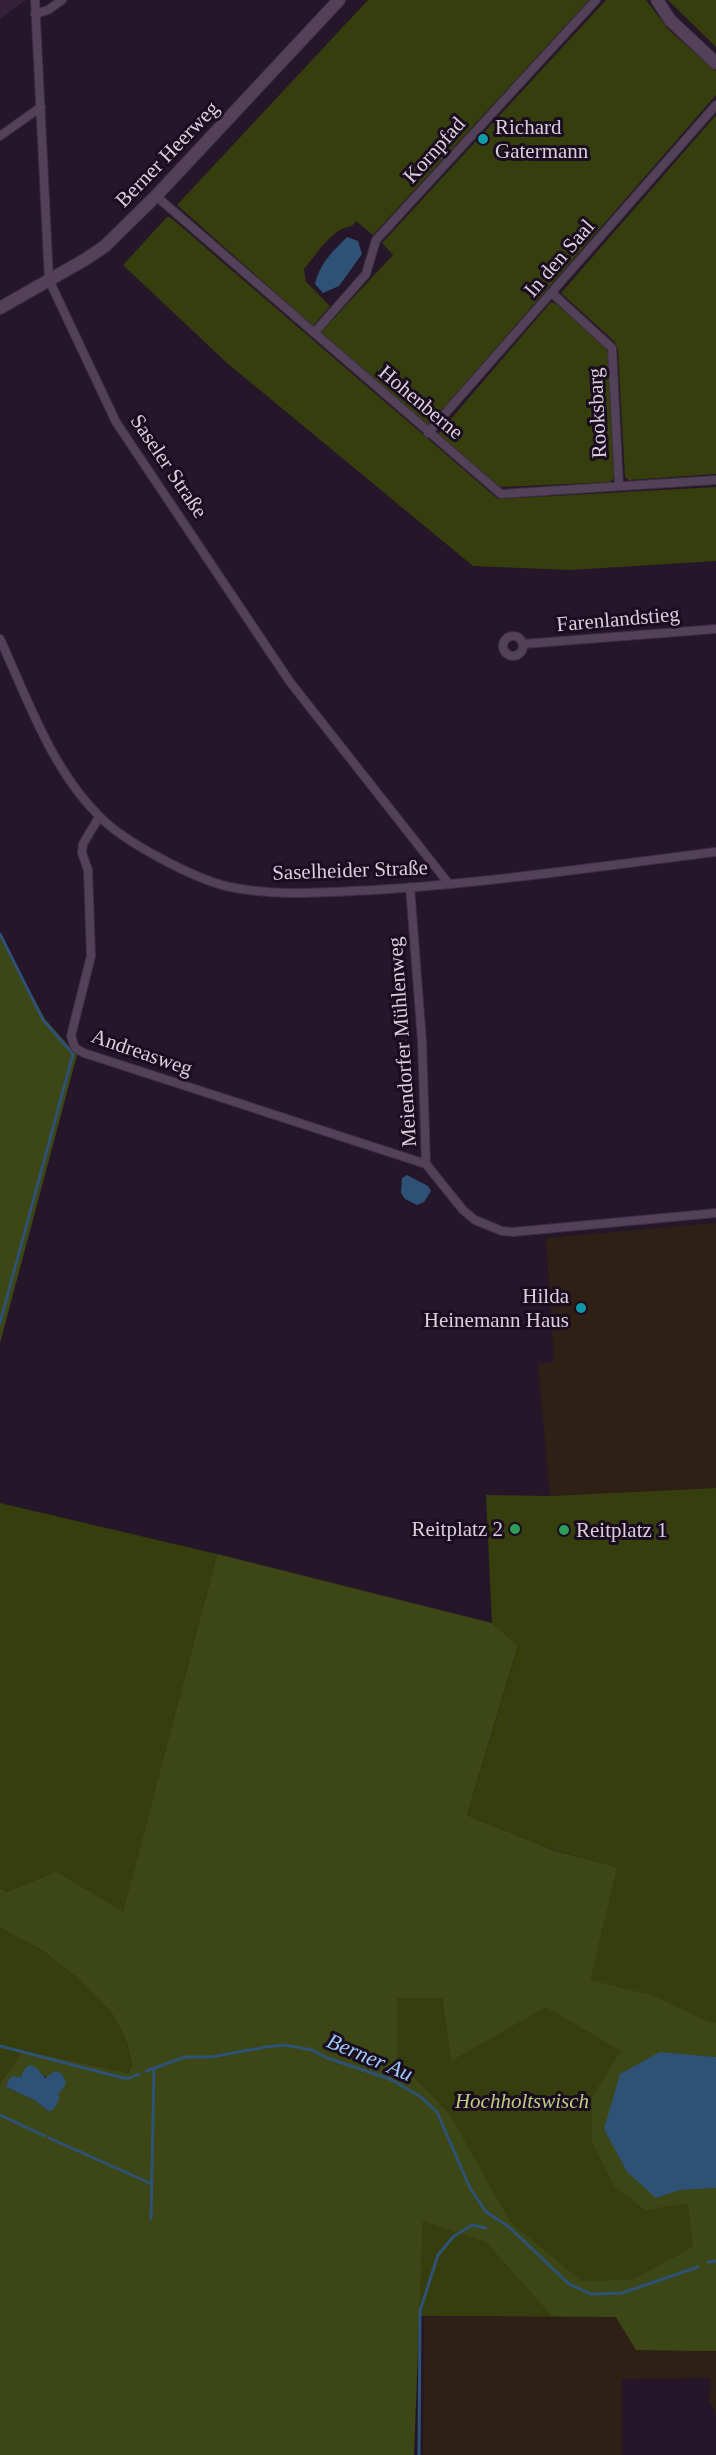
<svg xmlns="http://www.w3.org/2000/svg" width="716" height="2455" font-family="Georgia,serif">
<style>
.commercial{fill:#2f2016}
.built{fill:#332039}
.green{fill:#363e0e}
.forest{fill:#3d4615;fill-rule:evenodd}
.water{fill:#2e5275}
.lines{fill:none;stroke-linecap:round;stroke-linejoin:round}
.stream{stroke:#2e5275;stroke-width:3}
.street-casing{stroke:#3b303f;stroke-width:10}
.secondary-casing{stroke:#3b303f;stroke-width:14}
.street{stroke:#524158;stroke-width:8}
.secondary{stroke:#524158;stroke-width:12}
.culture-dot{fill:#0f9aa8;stroke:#1b0d20;stroke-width:2}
.leisure-dot{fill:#2e9e5b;stroke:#1b0d20;stroke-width:2}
.labels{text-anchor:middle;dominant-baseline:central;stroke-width:6;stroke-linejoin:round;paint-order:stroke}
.poi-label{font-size:21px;fill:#dacfdd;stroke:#1b0d20;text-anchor:start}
.street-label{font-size:21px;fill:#dacfdd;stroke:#1b0d20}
.park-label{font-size:21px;font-style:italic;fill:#bdce81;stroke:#1b0d20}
.water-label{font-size:22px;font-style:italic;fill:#9ccaf8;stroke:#1b0d20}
</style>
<rect width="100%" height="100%" fill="#25162a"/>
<path class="commercial" d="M 716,1223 L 716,1488 L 550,1496 L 538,1364 L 554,1362 L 546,1238 Z
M 424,2317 L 617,2317 L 636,2350 L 716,2351 L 716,2413 L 709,2401 L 711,2378 L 622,2379 L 622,2455 L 423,2455 Z"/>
<path class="built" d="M 0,0 L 26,0 L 0,19 Z"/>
<path class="green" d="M 368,0 L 589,0 L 373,235 L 356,221 L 352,226 C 332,228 317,254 304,269 L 306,282 L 330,306 L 313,326 L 177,205 Z
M 606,0 L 646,0 L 669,30 L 716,71 L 716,95 L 428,426 L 321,333 L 322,331 L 393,255 L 382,243 Z
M 668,0 L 716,0 L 716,47 Z
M 716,115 L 716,474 L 629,480 L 625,477 L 618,350 L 615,342 L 561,293 Z
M 167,217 L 170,217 L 498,499 L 716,487 L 716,561 L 570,570 L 473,566 L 227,363 L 123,265 Z
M 551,302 L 555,303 L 604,345 L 609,355 L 614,478 L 610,482 L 500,487 L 438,434 Z
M 716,1488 L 716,2351 L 636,2350 L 616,2317 L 419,2316 L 423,2220 L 449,2113 L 397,2059 L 397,1998 L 442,1998 L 451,2060 L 617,1867 L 557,1851 L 467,1815 L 518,1647 L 492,1623 L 486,1495 L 550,1496 Z
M 0,1503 L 217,1554 L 123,1913 L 56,1871 L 7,1892 L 0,1888 Z
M 0,1928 L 43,1951 L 76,1977 L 113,2015 L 126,2040 L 132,2065 L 128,2073 L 23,2050 L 0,2084 Z"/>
<path class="forest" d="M 0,936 L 45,1019 L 77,1055 L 0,1343 Z
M 217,1554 L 492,1623 L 518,1646 L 467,1815 L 556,1851 L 617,1867 L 590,1980 L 654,1996 L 702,2019 L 716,2023 L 716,2057 L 660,2052 L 656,2198 L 680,2190 L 716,2188 L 716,2351 L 636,2350 L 616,2317 L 552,2316 L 486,2242 L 423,2221 L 414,2455 L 0,2455 L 0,2084 L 23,2050 L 128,2073 L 132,2065 L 126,2040 L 113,2015 L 76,1977 L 43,1951 L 0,1928 L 0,1888 L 7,1892 L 56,1871 L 123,1912 ZM 397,1998 L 442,1998 L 451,2061 L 546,2007 L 621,2051 L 592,2097 L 592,2142 L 614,2186 L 645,2210 L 688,2203 L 693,2247 L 632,2280 L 581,2281 L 510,2222 L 449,2113 L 397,2059 ZM 23,2071 L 47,2077 L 48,2111 L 36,2101 L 6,2087 L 9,2079 L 21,2077 Z"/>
<path class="water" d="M 347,237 L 358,241 L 362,254 L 339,286 L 323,293 L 315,284 C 320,263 332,252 347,237 Z
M 407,1175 L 428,1186 L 431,1191 L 424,1202 L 417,1205 L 405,1199 L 401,1193 L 402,1178 Z
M 660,2052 L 716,2057 L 716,2188 L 680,2190 L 656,2198 L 627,2172 L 604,2129 L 620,2074 Z
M 29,2065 L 36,2067 L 45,2078 L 55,2071 L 61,2073 L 66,2082 L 65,2086 L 59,2093 L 59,2101 L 53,2110 L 48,2111 L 36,2101 L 6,2087 L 9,2079 L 13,2076 L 21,2077 L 23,2071 Z"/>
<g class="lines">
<path class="stream" d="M 0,934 L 43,1020 L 73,1054 L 0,1323
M 0,2046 L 123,2078 L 130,2078 L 139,2074
M 146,2071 L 185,2057 L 211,2057 L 266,2047 L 284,2045 L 312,2050 L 327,2058 L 390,2079 L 421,2097 L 437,2112 L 470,2188 L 486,2212 L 508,2226 L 569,2284 L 591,2294 L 622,2293 L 698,2267
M 0,2115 L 45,2136
M 49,2138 L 152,2184
M 151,2219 L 154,2068
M 708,2262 L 716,2261
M 419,2455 L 420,2311 L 438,2255 L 453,2237 L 472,2225 L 486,2228"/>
<g class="street-casing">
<path id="street" d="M 35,0 L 49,280 L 116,422 L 290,682 L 449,884
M 35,14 L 48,10 L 62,0
M 0,136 L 41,107
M 156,196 L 501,494 L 716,480
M 552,293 L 612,348 L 619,486
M 314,333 L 366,274 L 376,240 L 596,0
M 428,433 L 716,105
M503 646a10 10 0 1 1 20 0a10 10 0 1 1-20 0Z
M 0,639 C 28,700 51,768 99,816 C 124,842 194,879 230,887 C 278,897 325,892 374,890 C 488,883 602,866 716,852
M 523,644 L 716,629
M 99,817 L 83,844 L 82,853 L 88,870 L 91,956 L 71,1036 L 75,1048 L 84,1053 L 426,1164
M 410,887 L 422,1041 L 426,1164 L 463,1210 L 475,1220 L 502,1231 L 513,1232 L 716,1213"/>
</g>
<g class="secondary-casing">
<path id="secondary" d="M 657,0 L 670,20 L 716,63
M 0,308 L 86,259 L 105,246 L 156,196 L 339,0"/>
</g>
<use href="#street" class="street"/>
<use href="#secondary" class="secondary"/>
</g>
<g class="culture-dot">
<circle cx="483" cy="139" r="6"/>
<circle cx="581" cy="1308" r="6"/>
</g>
<g class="leisure-dot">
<circle cx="515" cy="1529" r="6"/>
<circle cx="564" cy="1530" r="6"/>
</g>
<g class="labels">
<g class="poi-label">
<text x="495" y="127">Richard<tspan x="495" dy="24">Gatermann</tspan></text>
<text x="569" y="1296" text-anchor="end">Hilda<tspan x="569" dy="24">Heinemann Haus</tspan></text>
<text x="503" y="1529" text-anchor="end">Reitplatz 2</text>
<text x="576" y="1530">Reitplatz 1</text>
</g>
<g class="street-label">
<text transform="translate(434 150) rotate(-48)">Kornpfad</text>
<text transform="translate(167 154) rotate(-46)">Berner Heerweg</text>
<text transform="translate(559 258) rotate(-49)">In den Saal</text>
<text transform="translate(421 402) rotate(40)">Hohenberne</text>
<text transform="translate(597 413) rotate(-93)">Rooksbarg</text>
<text transform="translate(169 466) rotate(56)">Saseler Straße</text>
<text transform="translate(618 619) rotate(-5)">Farenlandstieg</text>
<text transform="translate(350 870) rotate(-2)">Saselheider Straße</text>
<text transform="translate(402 1042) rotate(-94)">Meiendorfer Mühlenweg</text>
<text transform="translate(142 1052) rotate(19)">Andreasweg</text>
</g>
<g class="park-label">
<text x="522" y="2101">Hochholtswisch</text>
</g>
<g class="water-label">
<text transform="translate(370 2057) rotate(23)">Berner Au</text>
</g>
</g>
</svg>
